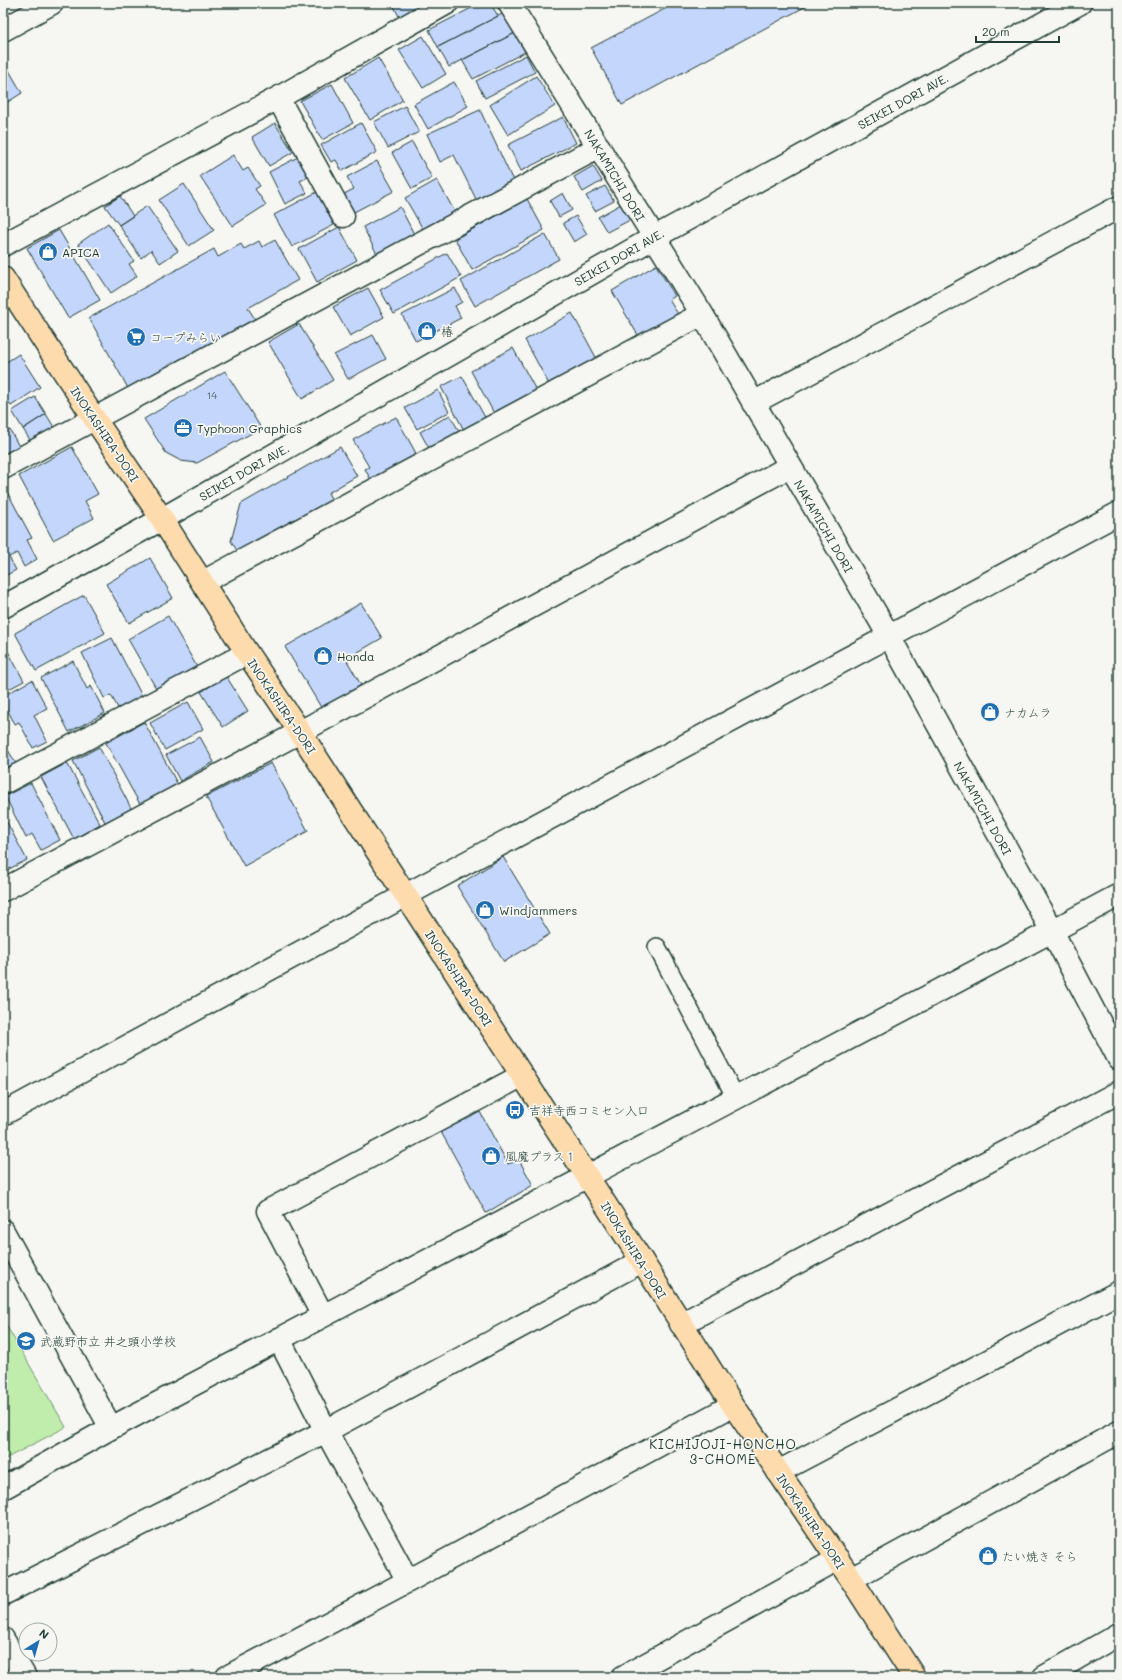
<svg xmlns="http://www.w3.org/2000/svg" width="1122" height="1680" font-family="Mali,'Klee One',sans-serif">
<style>
.garden{fill:#c0edab;stroke:#709570}
.building{fill:#c5d6fc;stroke:#1f3d34}
.lines{fill:none;stroke-linecap:round;stroke-linejoin:round}
.service-casing{stroke:#1f3d34;stroke-width:20}
.minor-casing{stroke:#1f3d34;stroke-width:25}
.tertiary-casing{stroke:#1f3d34;stroke-width:25}
.primary-casing{stroke:#1f3d34;stroke-width:25}
.service{stroke:#f6f6f2;stroke-width:17}
.minor{stroke:#f6f6f2;stroke-width:22}
.tertiary{stroke:#f6f6f2;stroke-width:22}
.primary{stroke:#fedbac;stroke-width:22}
.labels{text-anchor:middle;dominant-baseline:central;stroke-width:3.5;stroke-linejoin:round;paint-order:stroke}
.number-label{font-size:10px;fill:#486366}
.street-label{font-size:12px;fill:#1f3d34;stroke:#f6f6f2}
.poi-label{font-size:12px;fill:#1f3d34;stroke:#f6f6f2;text-anchor:start}
.neighbourhood-label{font-size:13px;letter-spacing:1px;fill:#1f3d34;stroke:#f6f6f2}
</style>
<rect width="100%" height="100%" fill="#f6f6f2"/>
<filter id="ink" filterUnits="userSpaceOnUse"><feTurbulence type="fractalNoise" baseFrequency=".025" numOctaves="2"/><feDisplacementMap in="SourceGraphic" scale="8" xChannelSelector="R" yChannelSelector="G"/><feConvolveMatrix kernelMatrix="1 2 1 2 8 2 1 2 1" color-interpolation-filters="sRGB"/></filter>
<g filter="url(#ink)">
<path class="garden" d="M 3,1320 L 66,1427 L 3,1460 Z"/>
<path class="building" d="M 392,3 L 427,3 L 400,18 Z
M 481,3 L 490,3 L 498,16 L 438,47 L 429,30 Z
M 676,3 L 812,3 L 622,105 L 591,48 Z
M 504,13 L 515,33 L 449,67 L 438,47 Z
M 515,33 L 525,52 L 473,79 L 462,60 Z
M 423,36 L 446,74 L 423,88 L 399,50 Z
M 526,55 L 535,72 L 485,98 L 476,81 Z
M 378,58 L 403,100 L 370,120 L 345,78 Z
M 3,60 L 22,93 L 3,105 Z
M 536,76 L 555,106 L 508,135 L 490,105 Z
M 454,82 L 468,106 L 428,129 L 414,104 Z
M 332,84 L 353,123 L 322,140 L 300,101 Z
M 405,106 L 419,132 L 388,148 L 374,122 Z
M 480,110 L 514,183 L 477,201 L 454,155 L 440,162 L 427,134 Z
M 563,117 L 576,143 L 521,171 L 508,145 Z
M 275,123 L 293,152 L 269,166 L 252,137 Z
M 361,123 L 377,152 L 342,171 L 336,160 L 331,162 L 321,145 Z
M 412,142 L 432,178 L 412,189 L 392,153 Z
M 233,155 L 243,171 L 248,168 L 260,186 L 255,189 L 266,205 L 233,226 L 200,176 Z
M 300,156 L 310,176 L 300,181 L 307,193 L 285,204 L 269,172 Z
M 377,161 L 394,191 L 354,212 L 344,194 L 354,189 L 347,177 Z
M 593,166 L 602,181 L 583,192 L 574,177 Z
M 437,180 L 456,214 L 424,231 L 405,198 Z
M 184,184 L 214,230 L 189,246 L 159,200 Z
M 605,186 L 614,201 L 595,211 L 586,196 Z
M 317,192 L 334,225 L 292,247 L 274,215 Z
M 563,193 L 572,210 L 559,217 L 550,201 Z
M 120,196 L 133,216 L 119,225 L 105,206 Z
M 527,199 L 544,230 L 472,270 L 455,239 Z
M 621,204 L 630,220 L 607,232 L 598,217 Z
M 147,206 L 178,251 L 160,263 L 151,250 L 141,258 L 119,225 Z
M 400,207 L 414,234 L 377,254 L 363,227 Z
M 576,216 L 587,234 L 574,242 L 563,223 Z
M 108,223 L 134,261 L 129,264 L 137,276 L 111,293 L 78,244 Z
M 339,227 L 357,260 L 317,282 L 299,249 Z
M 59,230 L 100,300 L 68,318 L 27,248 Z
M 545,234 L 559,259 L 475,306 L 461,281 Z
M 275,240 L 298,280 L 248,308 L 255,319 L 129,390 L 89,318 L 214,249 L 218,257 L 241,244 L 244,249 L 259,241 L 262,247 Z
M 447,253 L 461,277 L 394,314 L 380,290 Z
M 656,265 L 675,296 L 669,300 L 678,314 L 639,337 L 612,291 Z
M 368,288 L 384,317 L 350,336 L 333,307 Z
M 455,288 L 462,302 L 455,306 L 461,318 L 416,341 L 402,315 Z
M 572,313 L 598,361 L 550,386 L 525,340 Z
M 299,324 L 333,380 L 302,399 L 268,342 Z
M 373,335 L 386,359 L 348,379 L 334,355 Z
M 513,348 L 538,394 L 496,417 L 471,371 Z
M 19,354 L 40,387 L 11,406 L 3,394 L 3,364 Z
M 225,371 L 261,428 L 197,463 L 181,461 L 166,453 L 144,419 Z
M 462,376 L 487,421 L 465,432 L 441,387 Z
M 438,390 L 449,412 L 417,429 L 405,408 Z
M 35,397 L 46,414 L 23,429 L 12,411 Z
M 46,414 L 57,432 L 34,446 L 23,429 Z
M 450,415 L 460,433 L 430,450 L 420,432 Z
M 3,417 L 8,426 L 3,428 Z
M 396,417 L 418,457 L 372,482 L 365,469 L 369,467 L 353,440 Z
M 10,430 L 22,452 L 3,462 L 3,434 Z
M 72,447 L 98,494 L 85,501 L 94,518 L 53,540 L 19,476 Z
M 340,447 L 357,476 L 328,493 L 334,503 L 241,557 L 231,541 L 241,504 Z
M 5,488 L 32,538 L 27,540 L 37,559 L 24,567 L 17,553 L 9,557 L 16,570 L 3,577 L 3,489 Z
M 150,558 L 173,598 L 129,623 L 106,584 Z
M 84,595 L 105,633 L 36,671 L 15,633 Z
M 361,603 L 382,638 L 346,659 L 361,685 L 322,709 L 285,647 Z
M 168,616 L 197,667 L 157,690 L 128,639 Z
M 112,638 L 143,698 L 119,710 L 111,695 L 104,698 L 82,653 Z
M 3,642 L 24,681 L 3,692 Z
M 73,661 L 87,689 L 91,686 L 105,713 L 69,732 L 41,678 Z
M 226,676 L 248,711 L 223,727 L 201,692 Z
M 32,680 L 47,708 L 34,715 L 47,741 L 33,748 L 19,722 L 15,724 L 3,702 L 3,696 Z
M 188,702 L 203,729 L 165,750 L 150,723 Z
M 144,722 L 178,785 L 141,806 L 106,743 Z
M 200,737 L 214,762 L 180,781 L 166,755 Z
M 3,742 L 17,765 L 3,773 Z
M 99,747 L 132,810 L 106,824 L 73,761 Z
M 67,763 L 100,824 L 74,839 L 41,777 Z
M 271,763 L 308,831 L 244,866 L 206,797 Z
M 31,783 L 60,840 L 41,850 L 32,834 L 26,838 L 5,796 Z
M 3,815 L 27,860 L 3,872 Z
M 503,857 L 550,934 L 504,962 L 457,886 Z
M 480,1112 L 508,1164 L 519,1160 L 533,1185 L 486,1213 L 441,1132 Z"/>
<g class="lines">
<g class="service-casing">
<path id="service" d="M 657,947 L 736,1098"/>
</g>
<g class="minor-casing">
<path id="minor" d="M 509,3 L 702,314 L 889,636 L 1052,931 L 1119,1059
M 3,30 L 52,3
M 278,98 L 343,216
M 3,245 L 278,98 L 447,3
M 753,403 L 1119,207
M 3,468 L 599,147
M 203,582 L 702,314
M 3,783 L 247,653
M 3,890 L 300,732 L 789,467
M 3,1114 L 406,895 L 1119,513
M 3,1231 L 111,1428
M 323,1316 L 268,1211 L 521,1076
M 681,1324 L 1119,1092
M 279,1339 L 326,1431 L 408,1581
M 778,1472 L 1119,1292
M 3,1488 L 111,1428 L 323,1316 L 1052,931 L 1119,895
M 851,1579 L 1119,1432
M 3,1594 L 326,1431 L 642,1261
M 3,1639 L 25,1677
M 227,1677 L 408,1581 L 733,1405
M 623,1677 L 838,1559
M 1044,1677 L 1119,1634"/>
</g>
<g class="tertiary-casing">
<path id="tertiary" d="M 3,607 L 162,519 L 653,238 L 1080,3"/>
</g>
<g class="primary-casing">
<path id="primary" d="M 3,278 L 94,418 L 162,519 L 247,653 L 300,732 L 642,1261 L 733,1405 L 851,1579 L 914,1677"/>
</g>
<use href="#service" class="service"/>
<use href="#minor" class="minor"/>
<use href="#tertiary" class="tertiary"/>
<use href="#primary" class="primary"/>
</g>
</g>
<defs>
<g id="shop-disc" transform="scale(1)"><circle r="9.5" fill="#1f6fb2" stroke="#f6f6f2"/><path d="M-5-2.5h2.3a2.7 3.5 0 0 1 5.4 0H5L5.5 6h-11ZM-1.5-2.5h3a1.5 2.3 0 0 0-3 0Z" fill="#fff"/></g>
<g id="supermarket-disc" transform="scale(1)"><circle r="9.5" fill="#1f6fb2" stroke="#f6f6f2"/><path d="M-6-5.5h2.5l.6 2H6L4.5 2H-2.5L-4.4-4H-6ZM-1.5 3.2a1.3 1.3 0 1 0 .1 0ZM3 3.2a1.3 1.3 0 1 0 .1 0Z" fill="#fff"/></g>
<g id="office-disc" transform="scale(1)"><circle r="9.5" fill="#1f6fb2" stroke="#f6f6f2"/><path d="M-6-3h4V-5.5h4V-3h4V5H-6ZM-1-4.5V-3h2v-1.5ZM-6 0V1H6V0Z" fill="#fff"/></g>
<g id="bus-disc" transform="scale(1)"><circle r="9.5" fill="#1f6fb2" stroke="#f6f6f2"/><path d="M-5-6H5V4H4V6H2V4H-2V6H-4V4H-5ZM-3.5-4V0h7V-4ZM-3.5 1.2v1.5H-2V1.2ZM2 1.2v1.5H3.5V1.2Z" fill="#fff"/></g>
<g id="school-disc" transform="scale(1)"><circle r="9.5" fill="#1f6fb2" stroke="#f6f6f2"/><path d="M0-5L7-2L0 1L-7-2ZM-4 1L0 2.5L4 1V4Q0 6-4 4Z" fill="#fff"/></g>
</defs>
<g fill-rule="evenodd">
<use href="#shop-disc" x="48" y="252"/>
<use href="#shop-disc" x="427" y="331"/>
<use href="#supermarket-disc" x="136" y="337"/>
<use href="#office-disc" x="183" y="428"/>
<use href="#shop-disc" x="323" y="656"/>
<use href="#shop-disc" x="990" y="712"/>
<use href="#shop-disc" x="485" y="910"/>
<use href="#bus-disc" x="515" y="1110"/>
<use href="#shop-disc" x="491" y="1156"/>
<use href="#school-disc" x="26" y="1341"/>
<use href="#shop-disc" x="988" y="1556"/>
</g>
<g class="labels">
<g class="number-label">
<text x="212" y="395">14</text>
</g>
<g class="street-label">
<text transform="translate(903 101) rotate(-29)">SEIKEI DORI AVE.</text>
<text transform="translate(615 175) rotate(59)">NAKAMICHI DORI</text>
<text transform="translate(619 257) rotate(-30)">SEIKEI DORI AVE.</text>
<text transform="translate(105 434) rotate(56)">INOKASHIRA-DORI</text>
<text transform="translate(244 472) rotate(-30)">SEIKEI DORI AVE.</text>
<text transform="translate(824 526) rotate(60)">NAKAMICHI DORI</text>
<text transform="translate(282 706) rotate(56)">INOKASHIRA-DORI</text>
<text transform="translate(983 808) rotate(61)">NAKAMICHI DORI</text>
<text transform="translate(459 978) rotate(57)">INOKASHIRA-DORI</text>
<text transform="translate(634 1250) rotate(58)">INOKASHIRA-DORI</text>
<text transform="translate(811 1521) rotate(56)">INOKASHIRA-DORI</text>
</g>
<g class="poi-label">
<text x="62" y="252">APICA</text>
<text x="441" y="331">椿</text>
<text x="150" y="337">コープみらい</text>
<text x="197" y="428">Typhoon Graphics</text>
<text x="337" y="656">Honda</text>
<text x="1004" y="712">ナカムラ</text>
<text x="499" y="910">Windjammers</text>
<text x="529" y="1110">吉祥寺西コミセン入口</text>
<text x="505" y="1156">風魔プラス１</text>
<text x="40" y="1341">武蔵野市立 井之頭小学校</text>
<text x="1002" y="1556">たい焼き そら</text>
</g>
<g class="neighbourhood-label">
<text x="723" y="1443">KICHIJOJI-HONCHO<tspan x="723" dy="15">3-CHOME</tspan></text>
</g>
</g>
<rect width="1122" height="1680" fill="none" stroke="#f6f6f2" stroke-width="16"/>
<rect x="8" y="8" width="1106" height="1664" fill="none" stroke="#1f3d34" stroke-width="1.5" filter="url(#ink)"/>
<g transform="translate(38 1642) rotate(37)"><circle r="19" fill="#f6f6f2" stroke="#a0aca6"/>
<path d="M0-3L7 15L0 10L-7 15Z" fill="#1f6fb2"/>
<text y="-6" font-size="11" font-weight="bold" text-anchor="middle" fill="#1f3d34">N</text>
</g>
<path d="M976 36v6h83v-6" fill="none" stroke="#1f3d34" stroke-width="2"/>
<text x="982" y="36" font-size="12" fill="#1f3d34" stroke="#f6f6f2" stroke-width="3" paint-order="stroke">20 m</text>
</svg>
